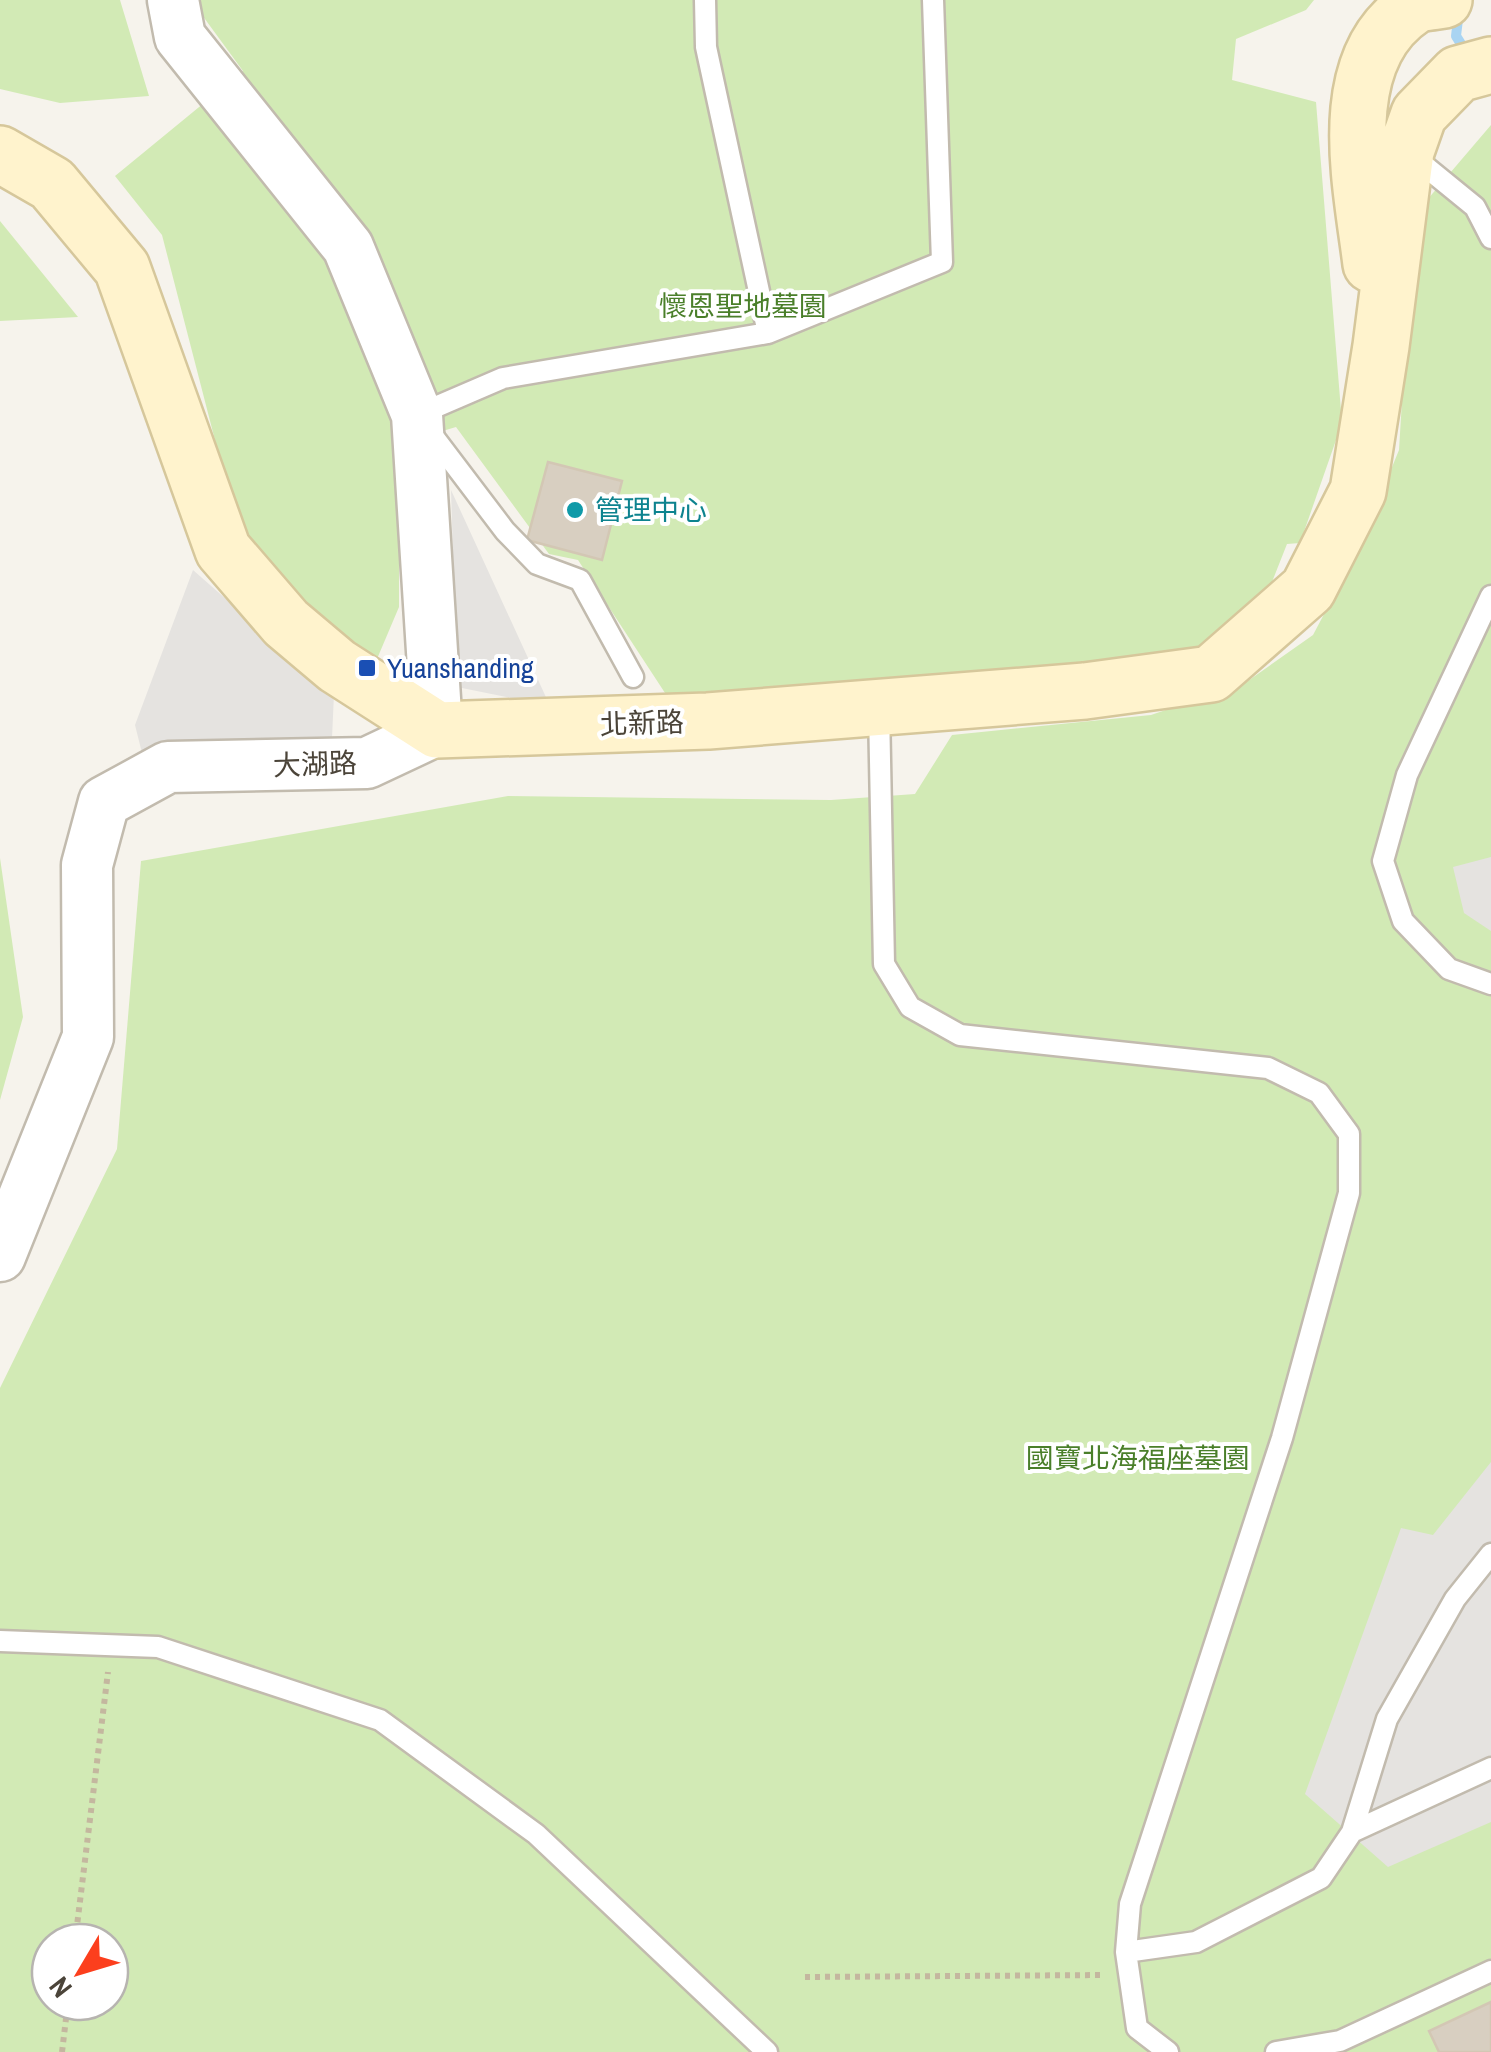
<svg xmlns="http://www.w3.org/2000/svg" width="1491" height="2052" font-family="'Archivo Narrow','Noto Sans TC',sans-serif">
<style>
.green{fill:#d2eab5;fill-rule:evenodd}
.parking{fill:#e5e3e0}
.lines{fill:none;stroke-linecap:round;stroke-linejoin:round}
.stream{stroke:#a9d4f2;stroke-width:10}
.building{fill:#d8cfc1;stroke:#d3c7b4;stroke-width:2.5}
.service-casing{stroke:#c2bbae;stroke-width:25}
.tertiary-casing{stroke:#c2bbae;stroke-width:55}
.secondary-casing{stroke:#d6c79b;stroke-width:60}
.path{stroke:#c4b79f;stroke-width:6;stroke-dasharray:5 5;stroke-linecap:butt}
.service{stroke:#fff;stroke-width:20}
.tertiary{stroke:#fff;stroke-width:50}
.secondary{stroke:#fff3cd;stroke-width:55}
.culture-dot{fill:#0f9aa8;stroke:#fff;stroke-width:4}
.transit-dot{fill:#1a4fb4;stroke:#fff;stroke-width:4}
.labels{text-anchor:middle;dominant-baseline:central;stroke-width:8;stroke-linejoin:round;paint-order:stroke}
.park-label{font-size:28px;fill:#4a7f2a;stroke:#fff}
.culture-label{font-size:28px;fill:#0d838f;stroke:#fff;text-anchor:start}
.transit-label{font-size:28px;fill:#164399;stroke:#fff;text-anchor:start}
.street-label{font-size:28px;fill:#4b4439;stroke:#fff}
</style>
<rect width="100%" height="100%" fill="#f6f3ec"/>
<path class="green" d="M 0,0 L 120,0 L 149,96 L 60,103 L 0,89 Z
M 191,0 L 1314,0 L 1306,10 L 1236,39 L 1232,80 L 1316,102 L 1342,423 L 1300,543 L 1287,544 L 1249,640 L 1162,673 L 667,696 L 578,560 L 549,554 L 456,427 L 399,444 L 399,607 L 374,666 L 278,592 L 239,533 L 162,235 L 115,176 L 243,71 Z
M 1491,125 L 1491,2052 L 0,2052 L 0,1388 L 117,1149 L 141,861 L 508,796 L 831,800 L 915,794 L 952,735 L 1151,715 L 1245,683 L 1313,635 L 1359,548 L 1399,450 L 1409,284 L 1427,200 ZM 50,1942 L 110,1942 L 110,2002 L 50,2002 Z
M 0,221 L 78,317 L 0,321 Z
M 0,858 L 23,1017 L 0,1100 Z"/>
<path class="parking" d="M 451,490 L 550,706 L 457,687 Z
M 193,570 L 334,694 L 332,738 L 142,753 L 135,725 Z
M 1491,857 L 1491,931 L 1464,913 L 1453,867 Z
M 1491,1462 L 1491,1822 L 1388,1867 L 1305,1794 L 1401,1528 L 1433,1535 Z"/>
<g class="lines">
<path class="stream" d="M 1459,11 L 1456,36 L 1468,55"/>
</g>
<path class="building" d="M 548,462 L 622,481 L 602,560 L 527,540 Z
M 1491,2002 L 1491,2052 L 1439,2052 L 1429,2031 Z"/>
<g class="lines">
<g class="service-casing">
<path id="service" d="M 705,0 L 706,47 L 768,333
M 1410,154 L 1475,207 L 1491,238
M 1491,596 L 1407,775 L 1383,861 L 1403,921 L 1449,969 L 1491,984
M 633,677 L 580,580 L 537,564 L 505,531 L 417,415 L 503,378 L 768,333 L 942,262 L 933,0
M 879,709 L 884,964 L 910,1007 L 960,1035 L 1268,1068 L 1319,1093 L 1349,1134 L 1349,1193 L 1282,1438 L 1130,1904 L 1126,1952 L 1137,2028 L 1168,2052
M 0,1641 L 158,1647 L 380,1720 L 536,1834 L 767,2052
M 1352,1832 L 1491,1768
M 1126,1952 L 1196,1942 L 1321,1878 L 1352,1832 L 1387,1719 L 1455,1599 L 1491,1554
M 1276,2052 L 1340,2041 L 1491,1971"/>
</g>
<g class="tertiary-casing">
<path id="tertiary" d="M 0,1256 L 88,1037 L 87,865 L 104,802 L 168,767 L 367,763 L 437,730 L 417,415 L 348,247 L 180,37 L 173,0"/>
</g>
<g class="secondary-casing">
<path id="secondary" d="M 0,154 L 52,184 L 122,268 L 223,550 L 286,623 L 337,666 L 437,730 L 708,721 L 1085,691 L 1211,674 L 1308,589 L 1358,491 L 1381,346 L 1406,151 L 1419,114 L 1458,74 L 1491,65
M 1371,264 C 1361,183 1332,60 1413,7 C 1421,2 1434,2 1444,0"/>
</g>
<path class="path" d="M 75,1942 L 108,1672
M 805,1977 L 1104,1975
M 62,2052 L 68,2002"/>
<use href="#service" class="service"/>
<use href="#tertiary" class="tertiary"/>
<use href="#secondary" class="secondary"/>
</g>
<circle class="culture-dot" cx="575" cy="510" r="10"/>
<rect class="transit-dot" x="357" y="658" width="20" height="20" rx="5"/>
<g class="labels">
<g class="park-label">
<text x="743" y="306">懷恩聖地墓園</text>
<text x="1138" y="1458">國寶北海福座墓園</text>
</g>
<g class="culture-label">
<text x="595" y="510">管理中心</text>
</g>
<g class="transit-label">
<text x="387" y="668">Yuanshanding</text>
</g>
<g class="street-label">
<text transform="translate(642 723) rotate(-2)">北新路</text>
<text transform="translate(315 764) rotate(-2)">大湖路</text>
</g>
</g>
<g transform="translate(80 1972) rotate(232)"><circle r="48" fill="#ffffff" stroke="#b7b4b0" stroke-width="2.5"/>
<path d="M0-8L18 38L0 25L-18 38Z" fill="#fc3f1d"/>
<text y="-15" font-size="28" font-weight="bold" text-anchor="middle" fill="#4b4439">N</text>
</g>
</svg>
